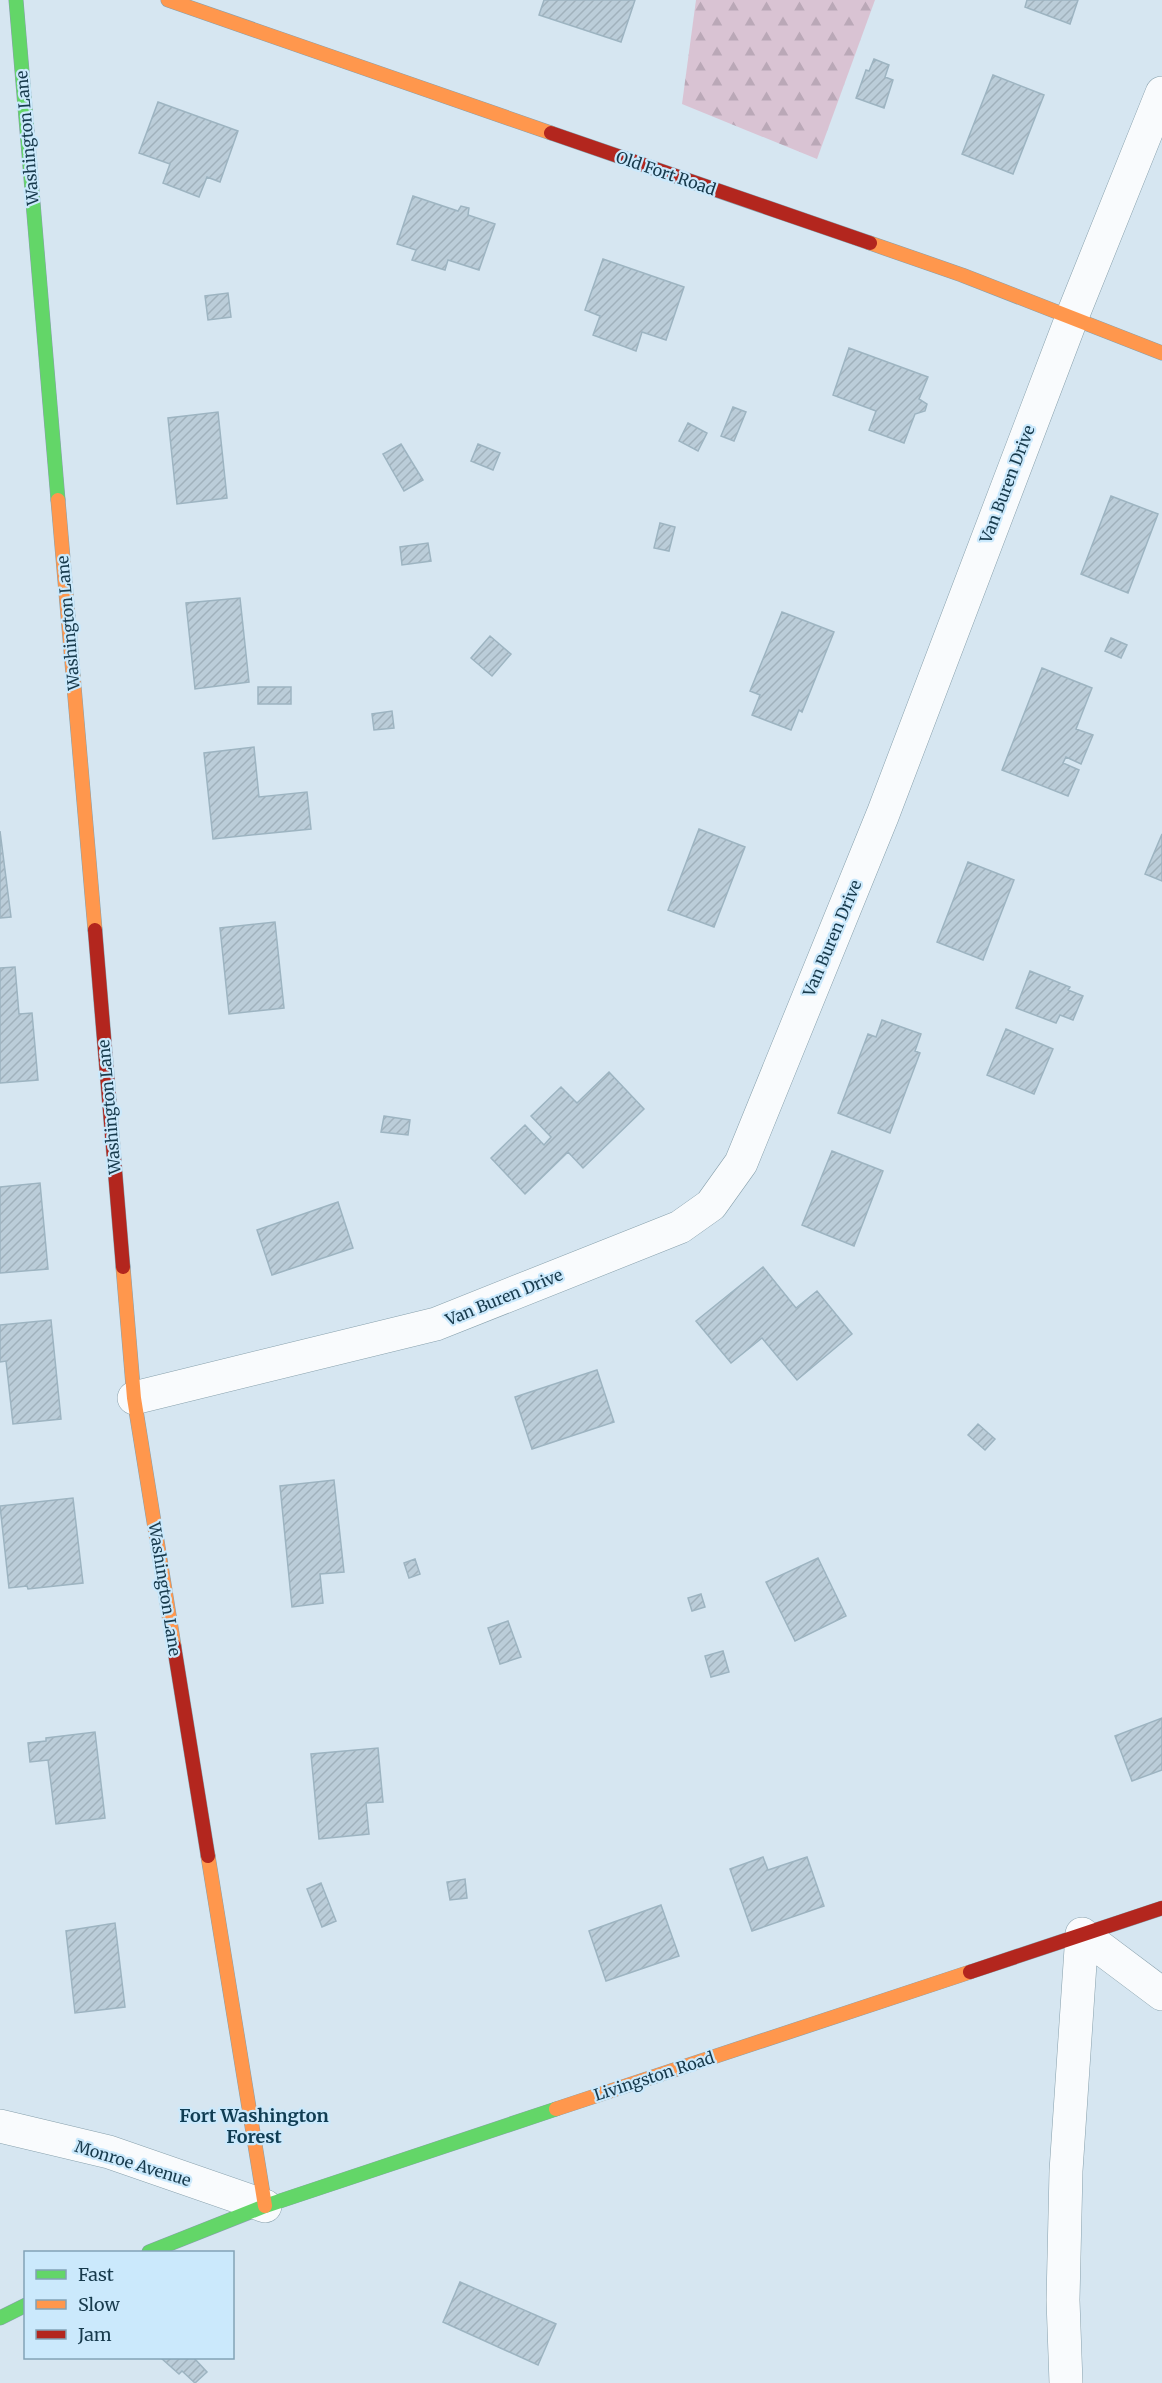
<svg xmlns="http://www.w3.org/2000/svg" width="1162" height="2383" font-family="Merriweather,serif">
<style>
.forest{fill:url(#forest-firs)}
.building{fill:url(#building-hatch);stroke:#9db4c1;stroke-width:1.5}
.lines{fill:none;stroke-linecap:round;stroke-linejoin:round}
.street-casing{stroke:#87a0ac;stroke-width:34}
.fast-casing{stroke:#87a0ac;stroke-width:15}
.slow-casing{stroke:#87a0ac;stroke-width:15}
.jam-casing{stroke:#87a0ac;stroke-width:15}
.street{stroke:#f9fbfd;stroke-width:33}
.fast{stroke:#63d668;stroke-width:14}
.slow{stroke:#ff974d;stroke-width:14}
.jam{stroke:#b3261e;stroke-width:14}
.labels{text-anchor:middle;dominant-baseline:central;stroke-width:4.5;stroke-linejoin:round;paint-order:stroke}
.street-label{font-size:16px;fill:#173a4c;stroke:#cbe9fc}
.neighbourhood-label{font-size:18px;font-weight:bold;fill:#103d53;stroke:#cbe9fc}
</style>
<defs>
<pattern id="forest-firs" width="22" height="20" patternUnits="userSpaceOnUse" patternTransform="scale(1.5)"><rect width="22" height="20" fill="#d9c3d3"/><path d="M5 1l3.5 6h-7zM16 11l3.5 6h-7z" fill="#baa8b7"/></pattern>
<pattern id="building-hatch" width="6" height="6" patternUnits="userSpaceOnUse" patternTransform="scale(1.5)"><rect width="6" height="6" fill="#bbcdd9"/><path d="M-1 1l2-2M0 6l6-6M5 7l2-2" fill="none" stroke="#a0b1bc"/></pattern>
</defs>
<rect width="100%" height="100%" fill="#d6e6f1"/>
<path class="forest" d="M 696,0 L 875,0 L 817,159 L 682,104 Z"/>
<path class="building" d="M 544,0 L 635,0 L 621,42 L 539,15 Z
M 1027,0 L 1078,0 L 1070,24 L 1025,7 Z
M 874,59 L 889,65 L 885,77 L 893,80 L 884,108 L 856,98 L 866,70 L 869,71 Z
M 993,75 L 1044,95 L 1013,174 L 962,154 Z
M 158,102 L 238,131 L 220,182 L 207,177 L 199,197 L 163,183 L 170,164 L 139,153 Z
M 413,196 L 458,211 L 461,206 L 469,208 L 468,215 L 495,224 L 479,270 L 448,260 L 445,270 L 412,260 L 416,250 L 397,244 Z
M 603,259 L 684,287 L 666,340 L 642,332 L 636,351 L 593,335 L 600,316 L 585,310 Z
M 228,293 L 231,317 L 208,320 L 205,296 Z
M 849,348 L 928,377 L 919,399 L 927,404 L 925,411 L 915,414 L 904,443 L 869,430 L 876,411 L 833,395 Z
M 733,407 L 746,412 L 734,441 L 721,436 Z
M 218,412 L 227,498 L 177,504 L 168,418 Z
M 688,423 L 707,433 L 698,451 L 679,441 Z
M 401,444 L 423,480 L 404,491 L 383,454 Z
M 478,444 L 500,453 L 493,470 L 471,461 Z
M 1111,496 L 1158,514 L 1128,593 L 1081,574 Z
M 660,523 L 675,527 L 669,551 L 654,548 Z
M 428,543 L 431,561 L 402,565 L 400,547 Z
M 240,598 L 249,682 L 195,689 L 186,603 Z
M 782,612 L 834,632 L 802,712 L 799,710 L 791,730 L 752,715 L 760,695 L 750,691 Z
M 490,636 L 511,654 L 492,676 L 471,658 Z
M 1111,638 L 1127,645 L 1121,658 L 1105,651 Z
M 1042,668 L 1092,688 L 1076,729 L 1093,735 L 1081,764 L 1066,757 L 1063,763 L 1079,770 L 1068,796 L 1002,770 Z
M 258,687 L 291,687 L 291,704 L 258,704 Z
M 392,711 L 394,728 L 374,730 L 372,714 Z
M 254,747 L 259,797 L 307,792 L 311,829 L 213,839 L 204,753 Z
M 699,829 L 745,847 L 714,927 L 668,910 Z
M 0,831 L 11,917 L 0,918 Z
M 1162,834 L 1162,881 L 1145,874 Z
M 968,862 L 1014,880 L 983,960 L 937,942 Z
M 275,922 L 284,1008 L 229,1014 L 220,928 Z
M 15,967 L 19,1014 L 32,1013 L 38,1080 L 0,1083 L 0,968 Z
M 1030,971 L 1070,987 L 1068,990 L 1083,996 L 1073,1020 L 1060,1015 L 1056,1023 L 1016,1008 Z
M 882,1020 L 921,1034 L 915,1051 L 920,1053 L 890,1133 L 838,1113 L 868,1034 L 876,1037 Z
M 1006,1029 L 1053,1049 L 1034,1094 L 987,1075 Z
M 609,1072 L 644,1109 L 583,1168 L 568,1152 L 525,1194 L 491,1158 L 525,1125 L 544,1145 L 551,1137 L 531,1116 L 561,1087 L 577,1103 Z
M 384,1116 L 410,1120 L 408,1135 L 381,1132 Z
M 832,1151 L 883,1171 L 854,1246 L 802,1225 Z
M 40,1183 L 48,1269 L 0,1273 L 0,1187 Z
M 338,1202 L 353,1248 L 272,1275 L 257,1230 Z
M 763,1267 L 796,1308 L 817,1291 L 852,1334 L 797,1380 L 762,1338 L 731,1363 L 696,1321 Z
M 51,1320 L 61,1419 L 13,1424 L 6,1361 L 0,1362 L 0,1325 Z
M 597,1370 L 614,1422 L 532,1449 L 515,1397 Z
M 978,1424 L 995,1439 L 985,1450 L 968,1435 Z
M 334,1480 L 344,1572 L 320,1574 L 323,1603 L 292,1607 L 280,1486 Z
M 73,1498 L 83,1583 L 28,1589 L 27,1586 L 9,1588 L 0,1506 Z
M 818,1558 L 846,1616 L 795,1641 L 766,1582 Z
M 415,1559 L 420,1574 L 409,1578 L 404,1563 Z
M 701,1594 L 705,1607 L 692,1611 L 688,1598 Z
M 508,1621 L 521,1657 L 500,1664 L 488,1628 Z
M 723,1651 L 729,1672 L 711,1677 L 705,1656 Z
M 1162,1718 L 1162,1770 L 1132,1781 L 1115,1736 Z
M 95,1732 L 105,1818 L 56,1824 L 48,1760 L 30,1762 L 28,1743 L 46,1741 L 46,1738 Z
M 378,1748 L 383,1802 L 366,1803 L 369,1834 L 319,1839 L 311,1754 Z
M 763,1857 L 768,1870 L 807,1857 L 824,1906 L 752,1931 L 730,1869 Z
M 465,1879 L 467,1898 L 450,1900 L 447,1882 Z
M 321,1883 L 336,1921 L 322,1927 L 307,1889 Z
M 661,1905 L 679,1956 L 606,1981 L 589,1931 Z
M 115,1923 L 125,2007 L 75,2013 L 66,1931 Z
M 460,2282 L 556,2324 L 538,2365 L 443,2322 Z
M 161,2358 L 194,2358 L 207,2372 L 195,2383 L 182,2371 L 179,2374 Z"/>
<g class="lines">
<g class="street-casing">
<path id="street" d="M 134,1398 L 436,1324 L 680,1227 L 711,1205 L 741,1163 L 883,814 L 1072,317 L 1162,93
M 1082,1934 L 1162,1994
M 0,2126 L 109,2152 L 265,2206
M 1066,2383 L 1063,2300 L 1066,2171 L 1082,1934"/>
</g>
<g class="fast-casing">
<path id="fast" d="M 16,0 L 58,500
M 149,2252 L 265,2206 L 556,2109
M 0,2318 L 26,2305"/>
</g>
<g class="slow-casing">
<path id="slow" d="M 168,0 L 551,133
M 870,243 L 962,275 L 1162,353
M 58,500 L 95,930
M 123,1267 L 134,1398 L 174,1646
M 208,1856 L 265,2206
M 556,2109 L 970,1972"/>
</g>
<g class="jam-casing">
<path id="jam" d="M 551,133 L 870,243
M 95,930 L 123,1267
M 174,1646 L 208,1856
M 970,1972 L 1162,1908"/>
</g>
<use href="#street" class="street"/>
<use href="#fast" class="fast"/>
<use href="#slow" class="slow"/>
<use href="#jam" class="jam"/>
</g>
<g class="labels">
<g class="street-label">
<text transform="translate(27 138) rotate(-95)">Washington Lane</text>
<text transform="translate(666 173) rotate(19)">Old Fort Road</text>
<text transform="translate(1007 484) rotate(-69)">Van Buren Drive</text>
<text transform="translate(68 623) rotate(-95)">Washington Lane</text>
<text transform="translate(832 938) rotate(-67)">Van Buren Drive</text>
<text transform="translate(109 1107) rotate(-95)">Washington Lane</text>
<text transform="translate(504 1297) rotate(-22)">Van Buren Drive</text>
<text transform="translate(165 1589) rotate(81)">Washington Lane</text>
<text transform="translate(654 2076) rotate(-18)">Livingston Road</text>
<text transform="translate(133 2163) rotate(17)">Monroe Avenue</text>
</g>
<g class="neighbourhood-label">
<text x="254" y="2115">Fort Washington<tspan x="254" dy="21">Forest</tspan></text>
</g>
</g>
<rect x="24" y="2251" width="210" height="108" fill="#cbe9fc" stroke="#83a3b6" stroke-width="1.5"/>
<rect x="36" y="2270" width="30" height="9" fill="#63d668" stroke="#83a3b6" stroke-width="1.5"/>
<text x="78" y="2281" font-size="18" fill="#173a4c">Fast</text>
<rect x="36" y="2300" width="30" height="9" fill="#ff974d" stroke="#83a3b6" stroke-width="1.5"/>
<text x="78" y="2311" font-size="18" fill="#173a4c">Slow</text>
<rect x="36" y="2330" width="30" height="9" fill="#b3261e" stroke="#83a3b6" stroke-width="1.5"/>
<text x="78" y="2341" font-size="18" fill="#173a4c">Jam</text>
</svg>
